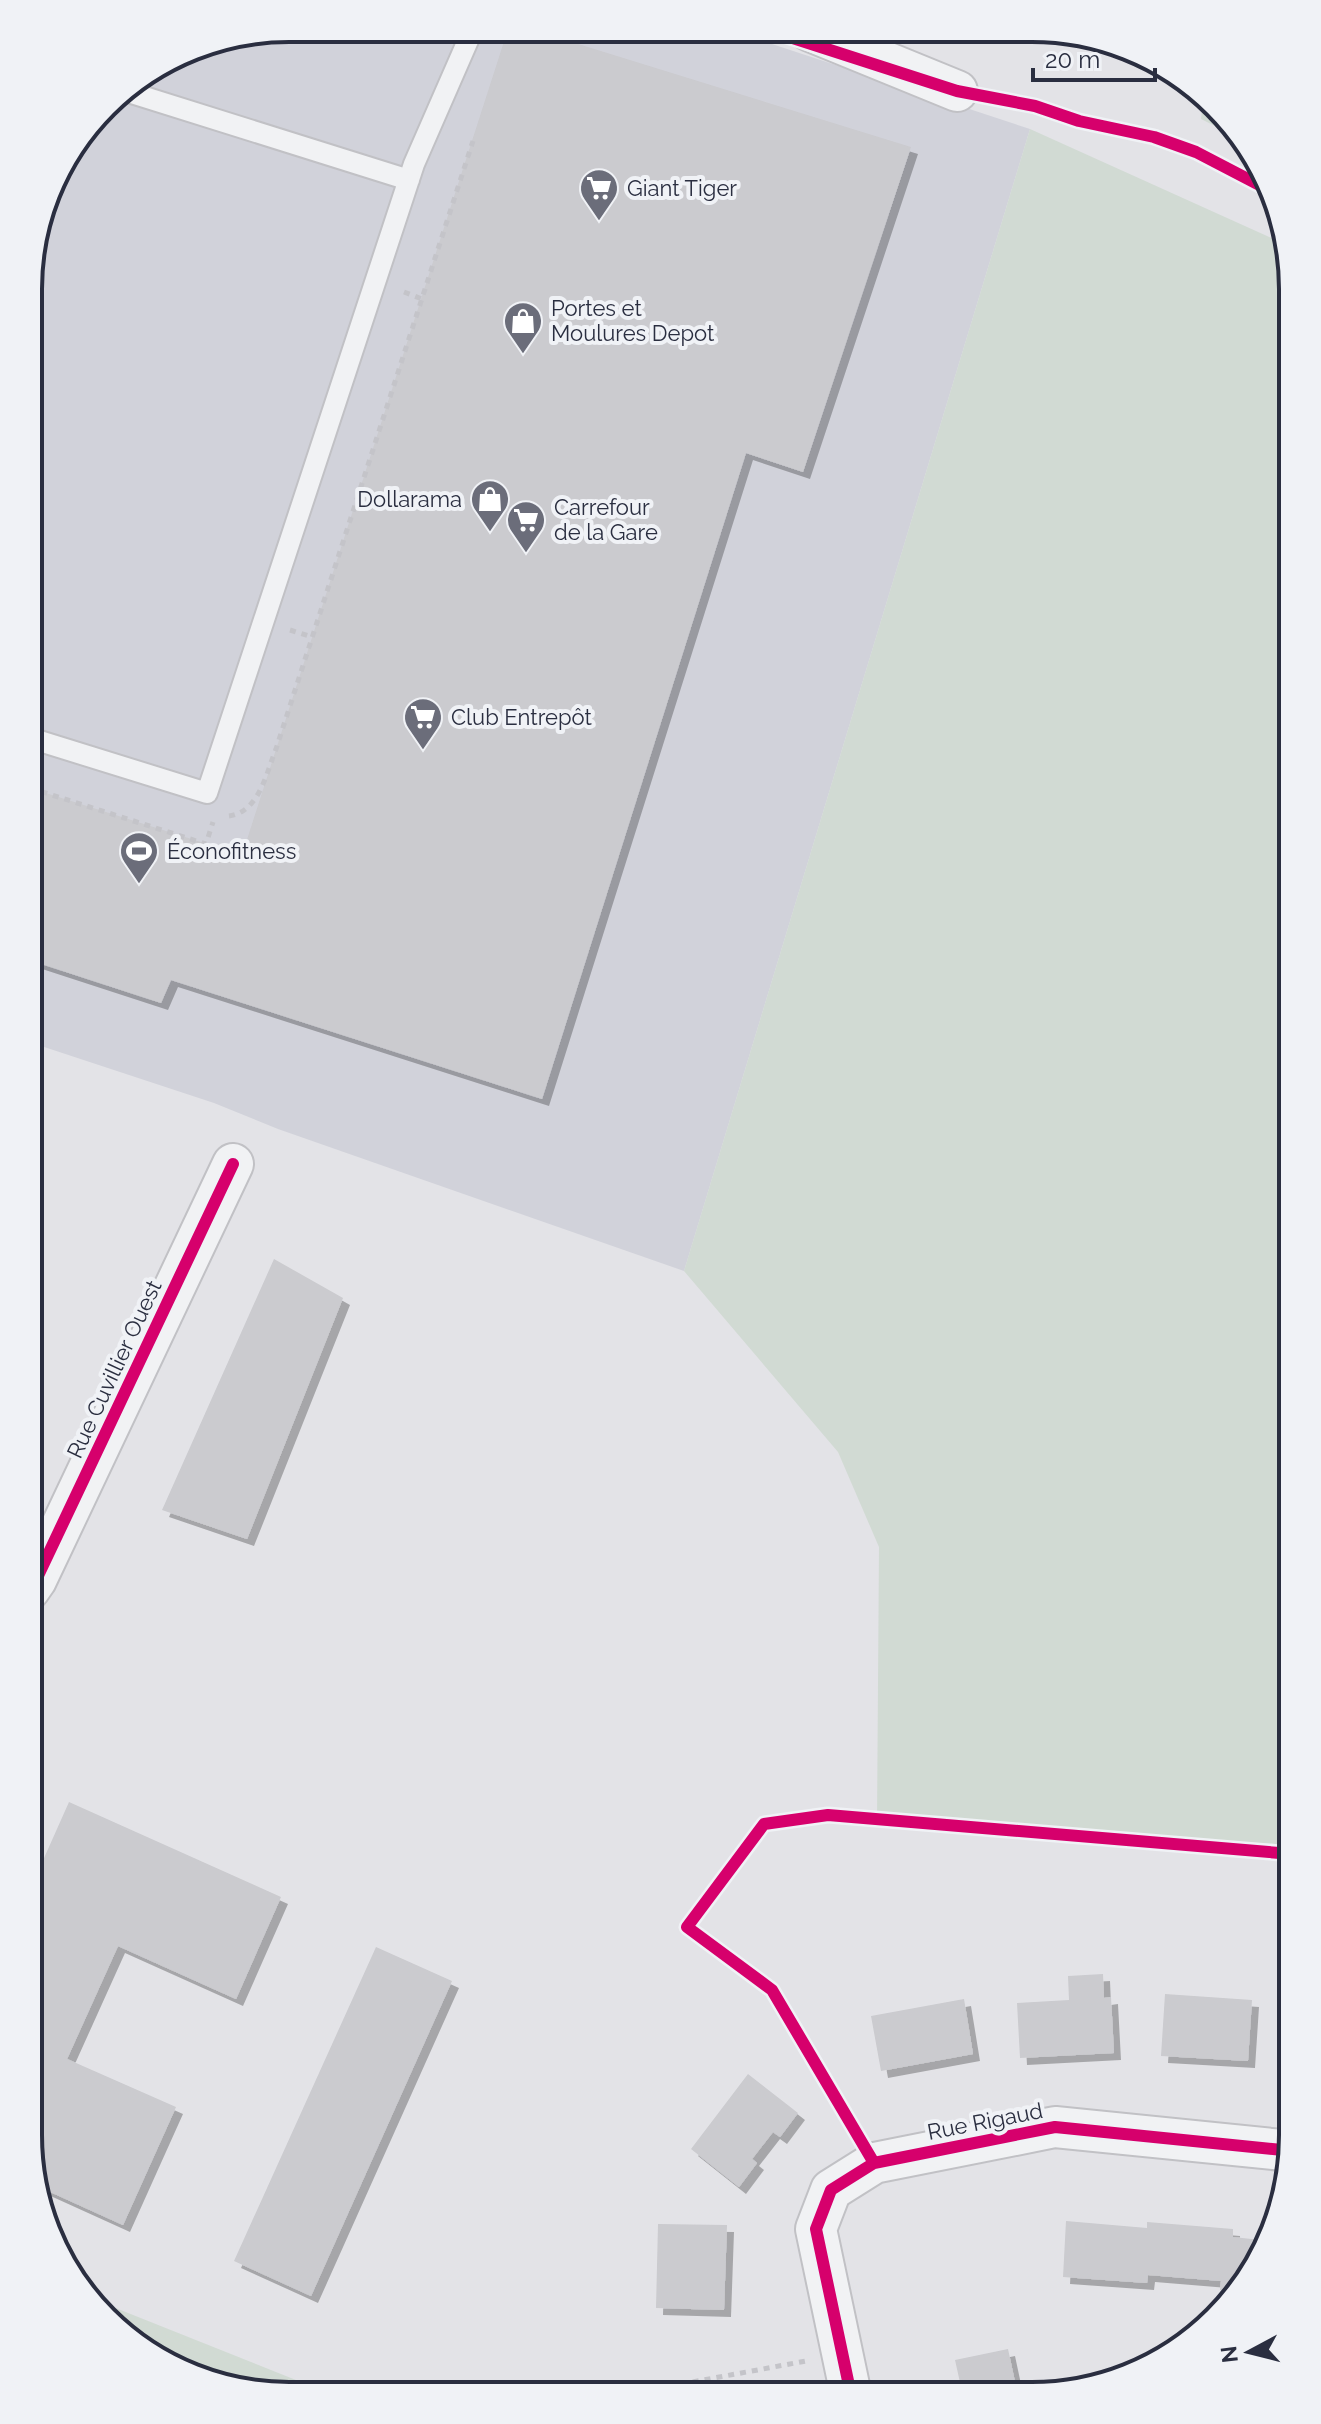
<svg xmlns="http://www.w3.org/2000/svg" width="1321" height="2424" font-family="Raleway,sans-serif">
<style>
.built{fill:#d1d2da}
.green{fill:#d1dad3}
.building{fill:#cbcbcf;filter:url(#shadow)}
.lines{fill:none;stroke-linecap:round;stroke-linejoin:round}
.lane-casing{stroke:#c1c1c5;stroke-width:24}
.street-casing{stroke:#c1c1c5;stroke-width:44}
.path{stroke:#c4c4c9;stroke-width:5;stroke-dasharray:6 6;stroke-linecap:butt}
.lane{stroke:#f1f2f4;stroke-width:20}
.street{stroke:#f1f2f4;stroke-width:40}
.cycleway-casing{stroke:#f0f2f6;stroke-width:17}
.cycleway{stroke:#d6006c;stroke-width:12}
.labels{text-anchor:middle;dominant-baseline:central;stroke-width:8;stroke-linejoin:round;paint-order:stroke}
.poi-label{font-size:22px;fill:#2a2e40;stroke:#f0f2f6;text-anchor:start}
.street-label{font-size:22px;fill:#2a2e40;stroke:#f0f2f6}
.rim{fill:none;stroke:#2a2e40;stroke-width:4}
</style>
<defs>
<filter id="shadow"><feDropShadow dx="7" dy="7" stdDeviation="0" flood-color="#0004"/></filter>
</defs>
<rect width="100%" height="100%" fill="#e3e3e7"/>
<path class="built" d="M 289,28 L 732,31 L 1030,129 L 684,1271 L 278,1129 L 214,1103 L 29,1042 L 30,256 L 55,173 L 117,93 L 190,48 Z"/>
<path class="green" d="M 1204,93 L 1231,134 L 1201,119 Z
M 1030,129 L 1285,244 L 1293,289 L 1293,1845 L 877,1821 L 879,1547 L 838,1452 L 684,1271 Z
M 88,2297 L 331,2394 L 255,2394 L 130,2342 Z"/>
<path class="building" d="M 508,29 L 533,30 L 911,147 L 803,472 L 746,453 L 542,1099 L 171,980 L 161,1003 L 29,960 L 30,788 L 242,855 Z
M 274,1259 L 343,1298 L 247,1539 L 162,1510 Z
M 69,1802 L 281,1897 L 236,1999 L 118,1946 L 67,2059 L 176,2107 L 123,2225 L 37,2186 L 28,2135 L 28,1894 Z
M 376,1947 L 452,1981 L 311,2296 L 234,2261 Z
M 1103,1974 L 1104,1998 L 1111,1997 L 1114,2053 L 1020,2058 L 1017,2003 L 1069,2000 L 1068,1976 Z
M 1165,1994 L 1252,2000 L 1248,2061 L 1161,2056 Z
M 964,1999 L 973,2054 L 881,2071 L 871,2016 Z
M 748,2074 L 798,2113 L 780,2137 L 773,2132 L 752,2159 L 757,2163 L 739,2187 L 691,2149 Z
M 1066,2221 L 1147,2228 L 1147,2222 L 1233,2229 L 1233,2237 L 1270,2241 L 1240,2292 L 1220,2290 L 1221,2281 L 1148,2275 L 1147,2283 L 1063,2277 Z
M 658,2224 L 727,2225 L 724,2310 L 656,2308 Z
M 1008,2349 L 1018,2396 L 963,2396 L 955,2360 Z"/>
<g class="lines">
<g class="lane-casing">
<path id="lane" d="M 122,90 L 409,180
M 30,738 L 207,793 L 414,164 L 473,29"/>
</g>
<g class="street-casing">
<path id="street" d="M 810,31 L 957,91
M 29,1590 L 36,1580 L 233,1164
M 851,2395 L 816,2229 L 831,2190 L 874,2163 L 1055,2127 L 1292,2151"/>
</g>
<path class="path" d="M 404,292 L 422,299
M 290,630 L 312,637
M 30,788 L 206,844 L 213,822
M 229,816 C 259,812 266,774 276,749 L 473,141
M 622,2395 L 806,2361"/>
<use href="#lane" class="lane"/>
<use href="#street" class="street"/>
<g class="cycleway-casing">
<path id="cycleway" d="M 771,31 L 957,91 L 1035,106 L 1079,121 L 1154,137 L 1196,152 L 1269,190
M 29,1590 L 36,1580 L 233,1164
M 874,2163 L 772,1990 L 687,1927 L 764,1824 L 828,1815 L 1292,1854
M 851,2395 L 816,2229 L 831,2190 L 874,2163 L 1055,2127 L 1292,2151"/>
</g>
<use href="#cycleway" class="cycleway"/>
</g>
<defs>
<g id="supermarket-pin" transform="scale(2)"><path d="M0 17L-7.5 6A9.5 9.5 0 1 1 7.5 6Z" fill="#6b6d7a" stroke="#f0f2f6"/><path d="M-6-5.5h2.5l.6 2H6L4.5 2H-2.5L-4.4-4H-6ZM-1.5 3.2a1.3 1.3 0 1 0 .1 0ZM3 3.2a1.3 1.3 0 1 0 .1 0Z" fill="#fff"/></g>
<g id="shop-pin" transform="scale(2)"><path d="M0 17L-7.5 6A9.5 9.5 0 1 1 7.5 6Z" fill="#6b6d7a" stroke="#f0f2f6"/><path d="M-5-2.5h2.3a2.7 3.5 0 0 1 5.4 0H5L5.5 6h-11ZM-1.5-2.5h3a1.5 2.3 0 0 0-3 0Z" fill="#fff"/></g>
<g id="stadium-pin" transform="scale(2)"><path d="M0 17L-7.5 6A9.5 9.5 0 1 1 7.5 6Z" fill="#6b6d7a" stroke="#f0f2f6"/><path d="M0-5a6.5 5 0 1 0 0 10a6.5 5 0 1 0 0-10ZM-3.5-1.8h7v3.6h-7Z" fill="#fff"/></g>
</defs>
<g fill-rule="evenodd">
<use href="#supermarket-pin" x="599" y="188"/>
<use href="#shop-pin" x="523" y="321"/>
<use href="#shop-pin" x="490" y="499"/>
<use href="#supermarket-pin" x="526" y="520"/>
<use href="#supermarket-pin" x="423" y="717"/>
<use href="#stadium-pin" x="139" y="851"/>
</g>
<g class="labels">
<g class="poi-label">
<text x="627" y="188">Giant Tiger</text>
<text x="551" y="308">Portes et<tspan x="551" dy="25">Moulures Depot</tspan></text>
<text x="462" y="499" text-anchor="end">Dollarama</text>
<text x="554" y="507">Carrefour<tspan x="554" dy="25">de la Gare</tspan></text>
<text x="451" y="717">Club Entrepôt</text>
<text x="167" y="851">Éconofitness</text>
</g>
<g class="street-label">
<text transform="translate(114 1369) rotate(-65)">Rue Cuvillier Ouest</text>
<text transform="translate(985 2121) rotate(-11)">Rue Rigaud</text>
</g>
</g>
<path d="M0 0H1321V2424H0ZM289 42H1032A247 247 0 0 1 1279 289V2135A247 247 0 0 1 1032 2382H289A247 247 0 0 1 42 2135V289A247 247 0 0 1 289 42Z" fill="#f0f2f6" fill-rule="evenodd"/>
<path class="rim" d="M289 42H1032A247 247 0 0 1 1279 289V2135A247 247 0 0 1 1032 2382H289A247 247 0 0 1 42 2135V289A247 247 0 0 1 289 42Z"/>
<g transform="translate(1249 2352) rotate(263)" stroke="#f0f2f6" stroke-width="6" paint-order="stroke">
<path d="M0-6L14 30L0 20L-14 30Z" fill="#2a2e40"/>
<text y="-12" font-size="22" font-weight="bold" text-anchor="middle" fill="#2a2e40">N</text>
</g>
<path d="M1033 68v12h122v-12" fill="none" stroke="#2a2e40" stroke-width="4"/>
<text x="1045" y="68" font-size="24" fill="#2a2e40" stroke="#f0f2f6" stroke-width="6" paint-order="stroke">20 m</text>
</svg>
